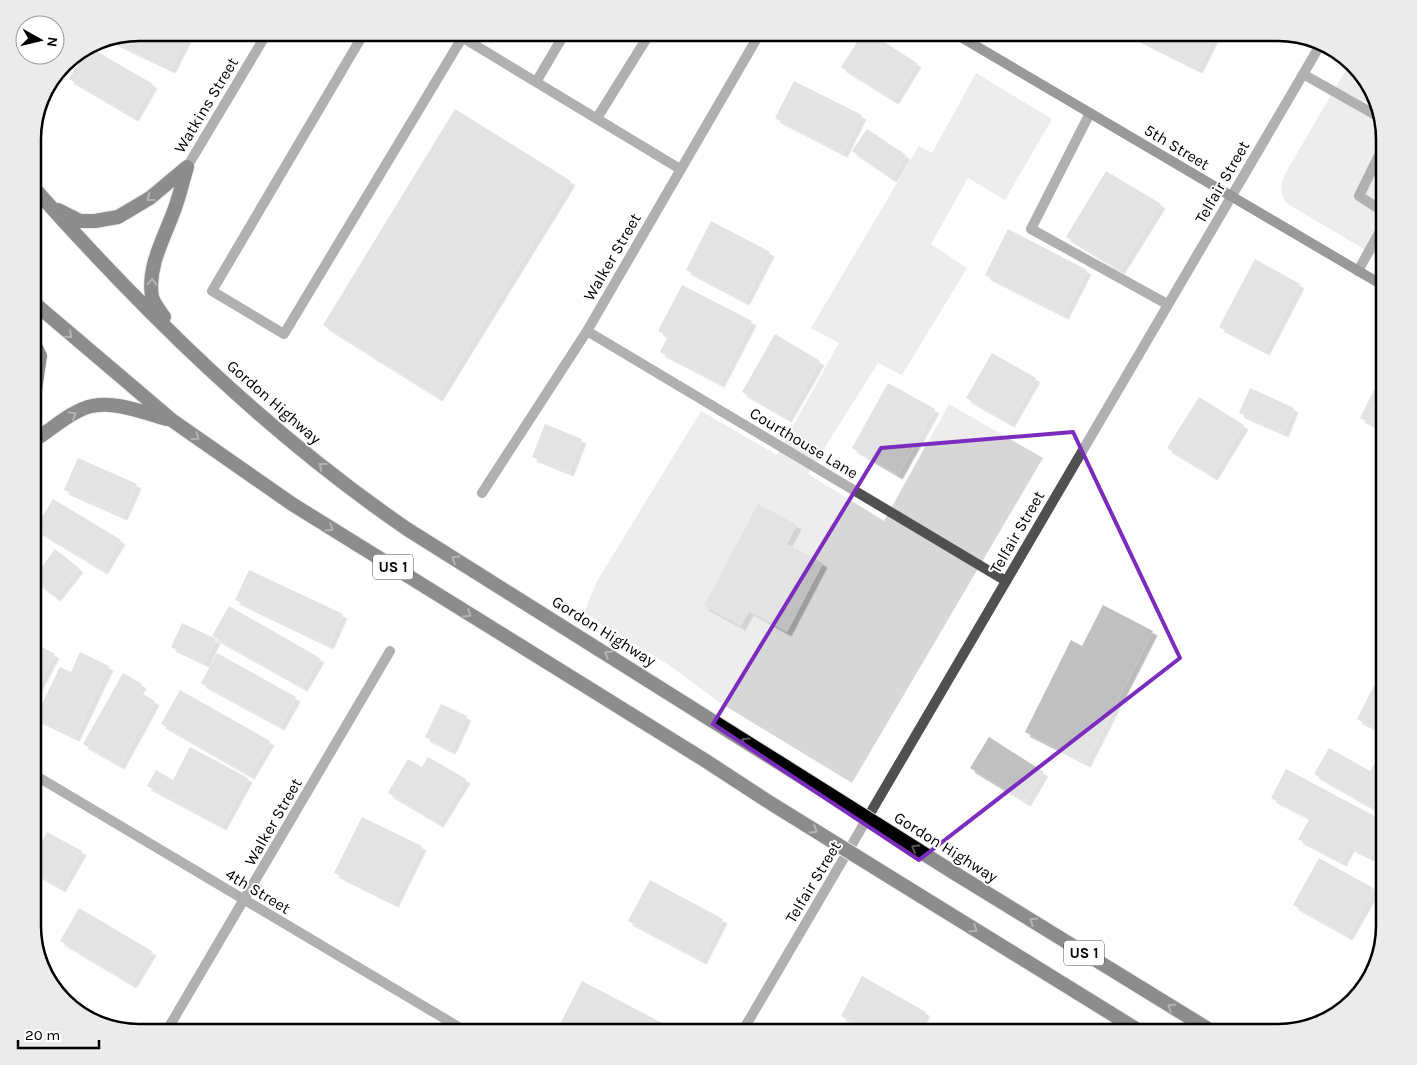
<svg xmlns="http://www.w3.org/2000/svg" width="1417" height="1065" font-family="Karla,sans-serif">
<style>
.green{fill:#d7d7d7}
.building{fill:#c0c0c0;filter:url(#shadow)}
.lines{fill:none;stroke-linecap:round;stroke-linejoin:round}
.trunk-casing{stroke:#dbdbdb;stroke-width:16}
.service{stroke:#505050;stroke-width:10}
.minor{stroke:#505050;stroke-width:10}
.tertiary{stroke:#505050;stroke-width:10}
.secondary{stroke:#1d1d1d;stroke-width:10}
.trunk{stroke:#000;stroke-width:14}
.trunk-bridge-casing{stroke:#dbdbdb;stroke-width:16;stroke-linecap:butt}
.trunk-bridge{stroke:#000;stroke-width:14}
.oneway{stroke:#595959}
.marked{fill:none;stroke:#7b2cbf;stroke-width:4;stroke-linejoin:round}
.labels{text-anchor:middle;dominant-baseline:central;stroke-width:4;stroke-linejoin:round;paint-order:stroke}
.shield{fill:#fff;stroke:#4c4c4c;stroke-width:1}
.shield-label{font-size:15px;font-weight:bold;fill:#000}
.street-label{font-size:16px;fill:#000;stroke:#fff}
.rim{fill:none;stroke:#000;stroke-width:2.5}
</style>
<defs>
<filter id="shadow"><feDropShadow dx="4.5" dy="4.5" stdDeviation="0" flood-color="#0004"/></filter>
</defs>
<rect width="100%" height="100%" fill="#fff"/>
<path class="green" d="M 1350,63 L 1374,92 L 1384,139 L 1384,261 L 1286,203 C 1279,190 1281,184 1286,172 Z
M 976,73 L 1052,119 L 1005,200 L 968,178 L 931,244 L 967,268 L 902,375 L 878,363 L 808,474 L 884,521 L 949,404 L 1043,458 L 852,783 L 719,702 L 669,665 L 584,613 L 596,583 L 701,411 L 777,455 L 839,343 L 811,328 L 919,146 L 932,153 Z"/>
<path class="building" d="M 140,32 L 183,33 L 188,35 L 171,69 L 108,39 Z
M 863,33 L 870,33 L 917,63 L 894,100 L 841,67 Z
M 1126,33 L 1216,33 L 1198,69 Z
M 88,47 L 89,47 L 153,84 L 134,117 L 69,79 Z
M 794,81 L 862,115 L 843,153 L 775,118 Z
M 455,109 L 571,181 L 438,397 L 323,325 Z
M 867,129 L 906,155 L 892,178 L 852,151 Z
M 1106,171 L 1161,204 L 1120,270 L 1066,237 Z
M 711,221 L 770,252 L 745,301 L 686,270 Z
M 1008,229 L 1087,270 L 1064,315 L 985,275 Z
M 1255,259 L 1300,284 L 1265,351 L 1219,327 Z
M 682,285 L 752,321 L 720,383 L 660,352 L 668,336 L 658,331 Z
M 775,334 L 820,361 L 787,418 L 742,392 Z
M 992,353 L 1036,378 L 1010,423 L 966,398 Z
M 1384,370 L 1384,430 L 1360,418 Z
M 888,383 L 935,409 L 898,475 L 852,448 Z
M 1250,388 L 1294,408 L 1284,433 L 1239,413 Z
M 1199,397 L 1244,425 L 1213,476 L 1167,448 Z
M 545,424 L 582,439 L 569,472 L 532,457 Z
M 78,458 L 137,484 L 123,516 L 64,490 Z
M 53,499 L 121,540 L 103,570 L 35,529 Z
M 758,504 L 797,525 L 787,544 L 823,563 L 787,632 L 749,611 L 741,626 L 704,606 Z
M 55,549 L 79,568 L 56,597 L 33,579 Z
M 249,570 L 343,614 L 329,645 L 235,600 Z
M 1103,605 L 1153,631 L 1086,763 L 1025,732 L 1071,640 L 1082,646 Z
M 229,606 L 320,658 L 303,687 L 212,636 Z
M 182,623 L 216,639 L 205,663 L 171,647 Z
M 33,642 L 55,654 L 33,696 Z
M 80,652 L 109,666 L 75,737 L 35,718 L 60,667 L 71,672 Z
M 217,653 L 296,697 L 280,726 L 201,683 Z
M 123,673 L 142,684 L 138,691 L 155,701 L 120,765 L 83,744 Z
M 1375,684 L 1384,688 L 1384,733 L 1357,719 Z
M 180,690 L 270,741 L 250,775 L 161,724 Z
M 441,704 L 467,716 L 451,750 L 425,737 Z
M 989,737 L 1044,772 L 1026,802 L 970,768 Z
M 190,747 L 248,778 L 222,826 L 147,786 L 156,770 L 173,780 Z
M 1329,748 L 1370,771 L 1379,757 L 1384,761 L 1384,814 L 1314,774 Z
M 428,757 L 466,779 L 439,823 L 388,793 L 408,759 L 422,767 Z
M 1286,769 L 1384,821 L 1384,830 L 1370,857 L 1350,847 L 1342,862 L 1298,839 L 1310,818 L 1271,798 Z
M 362,817 L 422,846 L 394,903 L 334,873 Z
M 47,832 L 82,851 L 61,888 L 33,872 L 33,858 Z
M 1319,858 L 1375,889 L 1348,936 L 1293,905 Z
M 650,880 L 723,919 L 702,960 L 628,921 Z
M 79,908 L 152,951 L 132,984 L 60,941 Z
M 862,976 L 926,1012 L 915,1032 L 871,1032 L 841,1016 Z
M 582,981 L 666,1025 L 662,1032 L 556,1032 Z
M 826,1023 L 843,1032 L 821,1032 Z"/>
<g class="lines">
<g class="trunk-casing">
<path id="trunk" d="M 33,187 C 145,313 267,433 407,529 L 786,767
M 58,210 L 80,221 L 95,221 L 118,217 L 150,198 L 187,167
M 33,302 L 173,421 L 292,504 L 706,761 L 772,804
M 164,317 C 160,311 154,304 152,297 C 147,265 165,237 175,208 C 180,194 183,181 187,167
M 33,403 L 40,356 L 33,342
M 33,441 C 50,431 72,410 92,406 C 117,401 144,413 167,419
M 956,874 L 1213,1032
M 932,903 L 1141,1032"/>
</g>
<path class="service" d="M 364,33 L 212,291 L 284,334 L 465,33
M 455,33 L 680,169
M 1303,74 L 1379,117
M 536,82 L 565,33
M 1090,113 L 1031,229 L 1167,304
M 597,118 L 650,33
M 1384,145 L 1359,196 L 1384,212
M 1358,271 L 1384,224"/>
<path class="minor" d="M 187,167 L 267,33
M 587,331 L 1006,581
M 482,493 L 587,331 L 760,33
M 33,774 L 467,1032
M 166,1032 L 390,651"/>
<path class="tertiary" d="M 742,1032 L 1319,47"/>
<path class="secondary" d="M 954,33 L 1384,286"/>
<use href="#trunk" class="trunk"/>
<g class="trunk-bridge-casing">
<path id="trunk-bridge" d="M 786,767 L 956,874
M 772,804 L 932,903"/>
</g>
<use href="#trunk-bridge" class="trunk-bridge"/>
</g>
<defs><path id="oneway-chevron" d="M-2-3.5L2.5 0L-2 3.5" fill="none" stroke-width="1.6" stroke-linecap="round" stroke-linejoin="round" transform="scale(1.25)"/></defs>
<g class="oneway">
<use href="#oneway-chevron" transform="translate(150 198) rotate(143)"/>
<use href="#oneway-chevron" transform="translate(152 282) rotate(-88)"/>
<use href="#oneway-chevron" transform="translate(69 335) rotate(41)"/>
<use href="#oneway-chevron" transform="translate(73 415) rotate(-29)"/>
<use href="#oneway-chevron" transform="translate(196 437) rotate(35)"/>
<use href="#oneway-chevron" transform="translate(322 466) rotate(-142)"/>
<use href="#oneway-chevron" transform="translate(330 528) rotate(32)"/>
<use href="#oneway-chevron" transform="translate(455 559) rotate(-148)"/>
<use href="#oneway-chevron" transform="translate(468 614) rotate(32)"/>
<use href="#oneway-chevron" transform="translate(608 654) rotate(-148)"/>
<use href="#oneway-chevron" transform="translate(745 741) rotate(-148)"/>
<use href="#oneway-chevron" transform="translate(814 830) rotate(32)"/>
<use href="#oneway-chevron" transform="translate(915 848) rotate(-148)"/>
<use href="#oneway-chevron" transform="translate(1033 921) rotate(-148)"/>
<use href="#oneway-chevron" transform="translate(974 929) rotate(32)"/>
<use href="#oneway-chevron" transform="translate(1171 1007) rotate(-148)"/>
</g>
<path d="M0 0H1417V1065H0ZM 1073,432 L 1180,658 L 919,860 L 713,724 L 881,448 Z" fill="#fff" fill-opacity=".55" fill-rule="evenodd"/>
<path class="marked" d="M 1073,432 L 1180,658 L 919,860 L 713,724 L 881,448 Z"/>
<g class="labels">
<g class="shield">
<rect x="373" y="554.5" width="40" height="25" rx="4"/>
<rect x="1064" y="940.5" width="40" height="25" rx="4"/>
</g>
<g class="shield-label">
<text x="393" y="567">US 1</text>
<text x="1084" y="953">US 1</text>
</g>
<g class="street-label">
<text transform="translate(206 105) rotate(-59)">Watkins Street</text>
<text transform="translate(1177 147) rotate(31)">5th Street</text>
<text transform="translate(1222 182) rotate(-60)">Telfair Street</text>
<text transform="translate(612 257) rotate(-60)">Walker Street</text>
<text transform="translate(274 402) rotate(41)">Gordon Highway</text>
<text transform="translate(804 443) rotate(31)">Courthouse Lane</text>
<text transform="translate(1017 532) rotate(-60)">Telfair Street</text>
<text transform="translate(604 631) rotate(32)">Gordon Highway</text>
<text transform="translate(273 822) rotate(-60)">Walker Street</text>
<text transform="translate(946 847) rotate(32)">Gordon Highway</text>
<text transform="translate(813 882) rotate(-59)">Telfair Street</text>
<text transform="translate(258 891) rotate(31)">4th Street</text>
</g>
</g>
<path d="M0 0H1417V1065H0ZM139 41H1278A98 98 0 0 1 1376 139V926A98 98 0 0 1 1278 1024H139A98 98 0 0 1 41 926V139A98 98 0 0 1 139 41Z" fill="#ebebeb" fill-rule="evenodd"/>
<path class="rim" d="M139 41H1278A98 98 0 0 1 1376 139V926A98 98 0 0 1 1278 1024H139A98 98 0 0 1 41 926V139A98 98 0 0 1 139 41Z"/>
<g transform="translate(40 40) rotate(98)"><circle r="24" fill="#ffffff" stroke="#999999"/>
<path d="M0-4L9 19L0 12L-9 19Z" fill="#000000"/>
<text y="-8" font-size="14" font-weight="bold" text-anchor="middle" fill="#000000">N</text>
</g>
<path d="M18 1040v8h81v-8" fill="none" stroke="#000000" stroke-width="2.5"/>
<text x="25" y="1040" font-size="15" fill="#000000" stroke="#ffffff" stroke-width="4" paint-order="stroke">20 m</text>
</svg>
